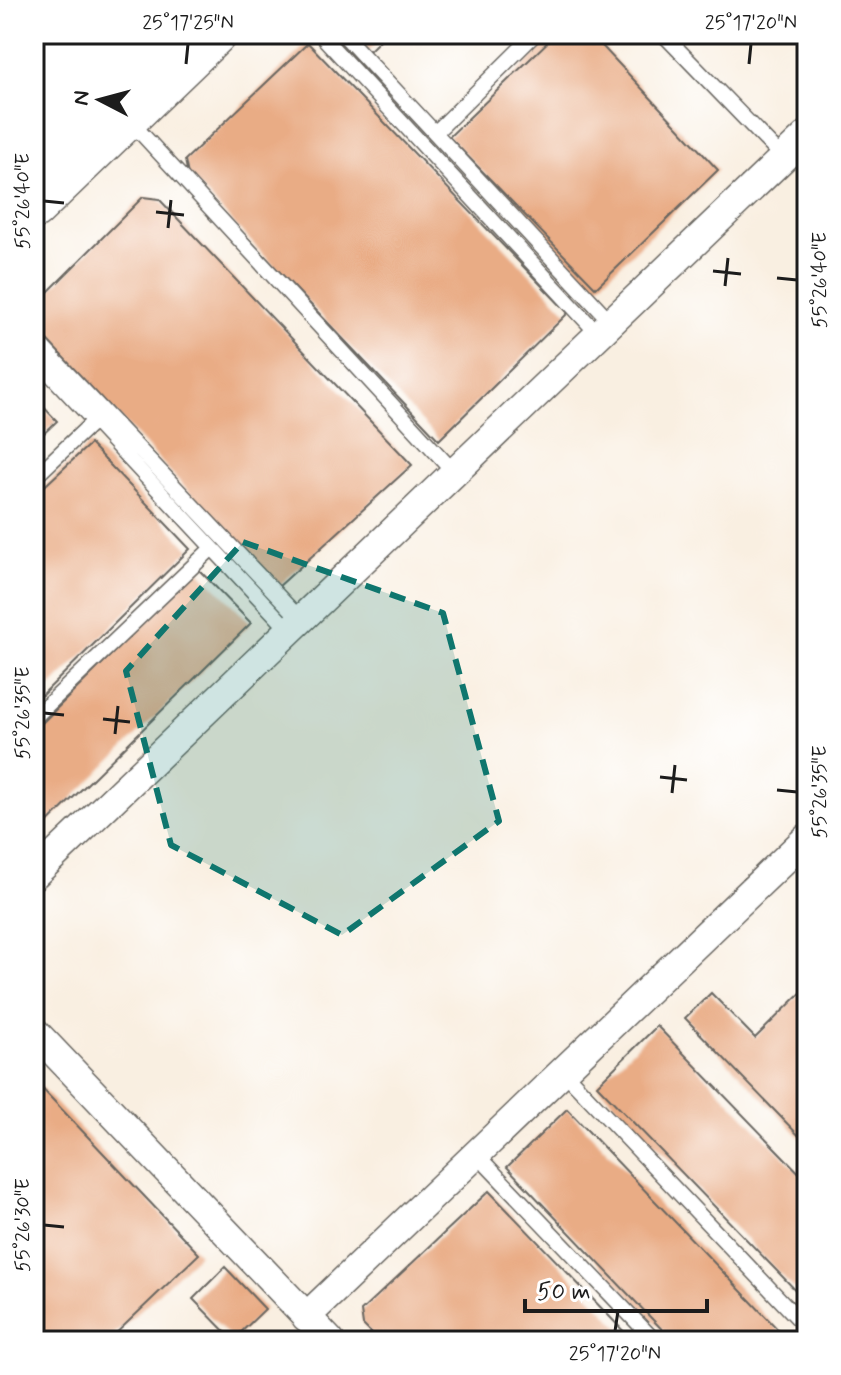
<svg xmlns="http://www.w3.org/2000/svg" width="841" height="1375" font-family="Mynerve,sans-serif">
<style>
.building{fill:#e9ac85}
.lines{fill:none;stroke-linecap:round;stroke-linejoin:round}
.lane-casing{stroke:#696661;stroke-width:17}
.street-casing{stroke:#696661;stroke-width:31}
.secondary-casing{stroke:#696661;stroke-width:43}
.primary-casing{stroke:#696661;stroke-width:47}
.lane{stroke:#fff;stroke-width:14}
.street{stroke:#fff;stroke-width:28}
.secondary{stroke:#fff;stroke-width:40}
.primary{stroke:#fff;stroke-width:44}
.marked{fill:#0f766e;fill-opacity:0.2;stroke:#0f766e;stroke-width:6;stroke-dasharray:16 10;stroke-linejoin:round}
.ticks{fill:none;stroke:#1c1c1c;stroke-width:3}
.neatline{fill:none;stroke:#1c1c1c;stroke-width:3}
.ticks-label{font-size:20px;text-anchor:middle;fill:#1c1c1c}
</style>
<rect width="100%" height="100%" fill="#fff"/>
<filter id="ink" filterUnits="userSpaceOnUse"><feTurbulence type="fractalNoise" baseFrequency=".0125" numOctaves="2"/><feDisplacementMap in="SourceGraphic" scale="16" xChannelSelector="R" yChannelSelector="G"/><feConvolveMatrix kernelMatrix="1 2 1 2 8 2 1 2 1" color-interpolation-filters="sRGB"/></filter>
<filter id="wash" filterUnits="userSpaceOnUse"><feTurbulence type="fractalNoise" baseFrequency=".006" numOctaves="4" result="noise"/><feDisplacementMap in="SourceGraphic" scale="32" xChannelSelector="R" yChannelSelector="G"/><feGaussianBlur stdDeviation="1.8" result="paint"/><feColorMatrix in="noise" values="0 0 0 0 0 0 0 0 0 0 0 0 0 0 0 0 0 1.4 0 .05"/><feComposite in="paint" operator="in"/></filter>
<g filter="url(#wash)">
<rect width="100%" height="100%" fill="#f9efe1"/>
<g id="blocks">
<path class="building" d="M 353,34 L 386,34 L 369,51 Z
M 556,34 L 591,34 L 718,170 L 596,288 L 449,137 Z
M 308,43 L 568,313 L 439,440 L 188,175 L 185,160 Z
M 143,197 L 159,199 L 412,465 L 278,587 L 34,326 L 34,306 Z
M 34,397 L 57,421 L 34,443 Z
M 90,444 L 190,549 L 34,703 L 34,496 Z
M 198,569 L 251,623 L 34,836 L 34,731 Z
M 807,987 L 807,1144 L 685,1018 L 711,993 L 755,1038 Z
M 657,1026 L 807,1181 L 807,1302 L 597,1085 Z
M 34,1080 L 199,1254 L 108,1341 L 34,1341 Z
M 567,1109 L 789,1341 L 673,1341 L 507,1167 Z
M 489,1191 L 633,1341 L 379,1341 L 363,1325 L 361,1311 Z
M 225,1267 L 265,1309 L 233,1340 L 193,1299 Z"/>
</g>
</g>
<g filter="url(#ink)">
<use href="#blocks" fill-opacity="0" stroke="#696661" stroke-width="2"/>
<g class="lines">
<g class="lane-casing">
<path id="lane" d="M 320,34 L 599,335
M 343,34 L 611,322
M 663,34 L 783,158
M 129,120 L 455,473
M 435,133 L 535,34
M 34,338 L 301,620
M 34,357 L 290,631
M 34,478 L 94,421
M 34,718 L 212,548
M 563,1071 L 807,1328
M 476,1154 L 655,1341"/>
</g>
<g class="street-casing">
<path id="street" d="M 34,875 L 807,135
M 34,1031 L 330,1341
M 306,1317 L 807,838"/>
</g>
<g class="secondary-casing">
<path id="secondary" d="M 34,66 L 68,34
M 34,209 L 216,34"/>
</g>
<g class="primary-casing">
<path id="primary" d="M 34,110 L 112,34
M 34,165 L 173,34"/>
</g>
<use href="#lane" class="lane"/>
<use href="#street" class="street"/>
<use href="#secondary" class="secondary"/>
<use href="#primary" class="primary"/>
</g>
</g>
<path class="marked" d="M 243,542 L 443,613 L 499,821 L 342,935 L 171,845 L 126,671 Z"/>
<path class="ticks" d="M 186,64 L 188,44M 749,64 L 751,44M 44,201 L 64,203M 156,212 L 184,215M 168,228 L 171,200M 713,271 L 741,274M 777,278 L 797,280M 725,286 L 728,258M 44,713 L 64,715M 103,719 L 130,722M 115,734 L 118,706M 660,777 L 687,780M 777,790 L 797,792M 672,793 L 675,765M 44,1225 L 64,1227M 615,1331 L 618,1311"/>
<rect width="841" height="1375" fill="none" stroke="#fff" stroke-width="88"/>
<g transform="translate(100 100) rotate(276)" stroke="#ffffff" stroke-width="6" paint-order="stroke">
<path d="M0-6L14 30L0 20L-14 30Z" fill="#1c1c1c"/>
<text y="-12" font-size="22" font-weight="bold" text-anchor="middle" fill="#1c1c1c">N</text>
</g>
<path d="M525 1299v12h182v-12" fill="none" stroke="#1c1c1c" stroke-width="4"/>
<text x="537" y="1299" font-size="24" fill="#1c1c1c" stroke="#ffffff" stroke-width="6" paint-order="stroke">50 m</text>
<rect x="44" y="44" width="753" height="1287" class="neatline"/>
<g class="ticks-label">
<text x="188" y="29">25°17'25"N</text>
<text x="751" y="29">25°17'20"N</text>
<text transform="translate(22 201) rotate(-90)" y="7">55°26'40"E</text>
<text transform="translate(819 280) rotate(-90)" y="7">55°26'40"E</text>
<text transform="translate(22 713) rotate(-90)" y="7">55°26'35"E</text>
<text transform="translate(819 792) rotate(-90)" y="7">55°26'35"E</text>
<text transform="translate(22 1225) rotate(-90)" y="7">55°26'30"E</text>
<text x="615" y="1360">25°17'20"N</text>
</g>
</svg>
